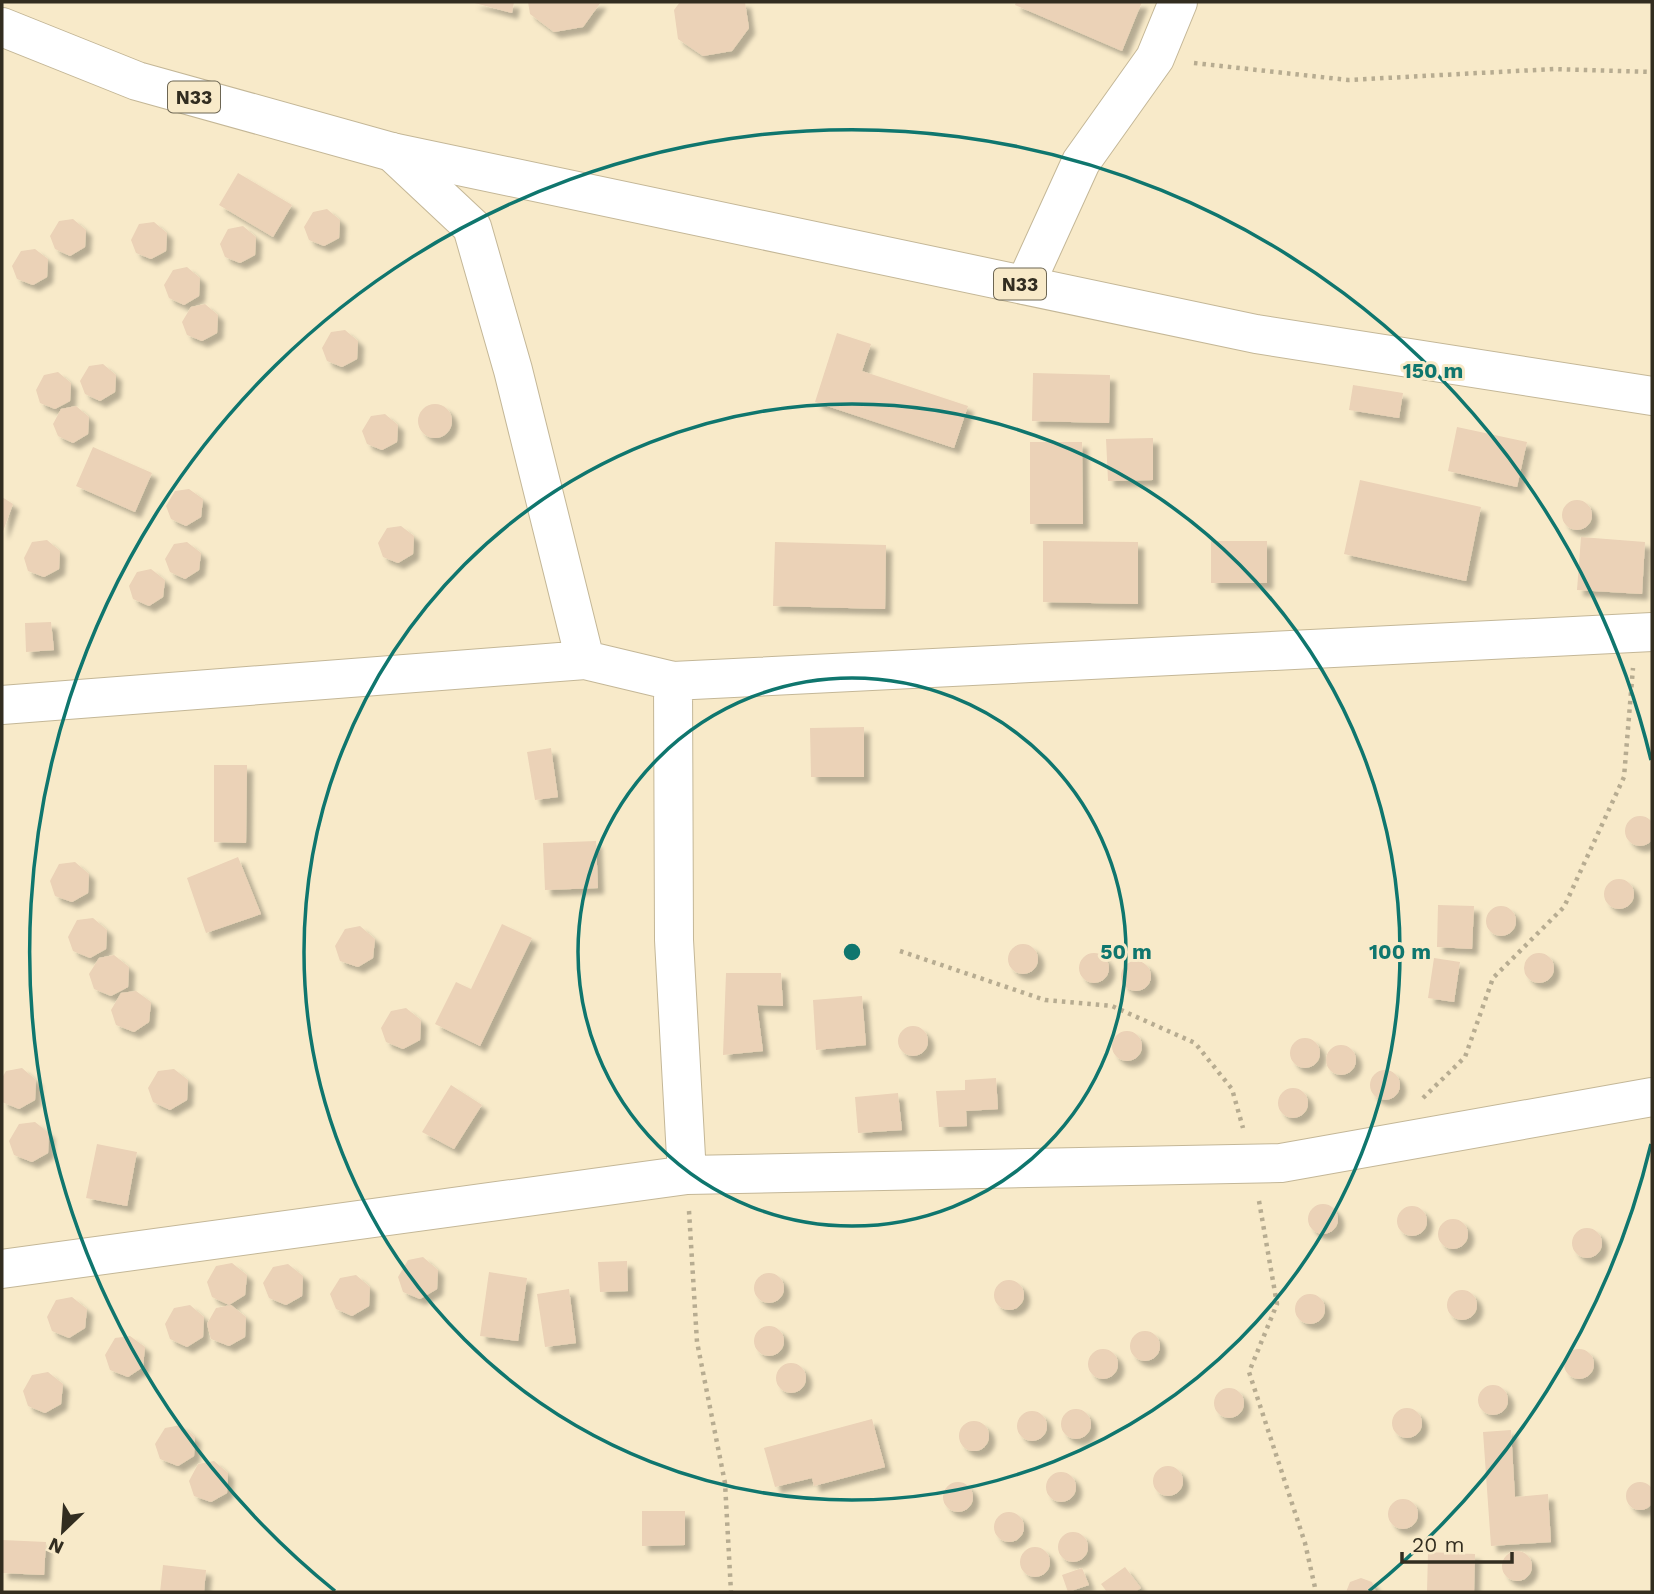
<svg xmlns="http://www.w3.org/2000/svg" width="1654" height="1594" font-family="'Work Sans',sans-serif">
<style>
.building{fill:#ebd2b7;filter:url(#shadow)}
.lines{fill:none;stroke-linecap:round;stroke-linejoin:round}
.minor-casing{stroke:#c4b797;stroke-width:40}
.major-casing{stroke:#c4b797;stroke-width:40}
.path{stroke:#b7ac91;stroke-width:4.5;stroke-dasharray:3.5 5;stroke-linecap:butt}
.minor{stroke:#fff;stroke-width:38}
.major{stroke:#fff;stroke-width:38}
.ring{fill:none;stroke:#0f766e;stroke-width:3.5}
.labels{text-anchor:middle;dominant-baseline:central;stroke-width:6;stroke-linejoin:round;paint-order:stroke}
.shield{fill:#f8eac9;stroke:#6d6653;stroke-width:2}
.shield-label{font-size:19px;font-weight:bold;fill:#322d20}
.centre{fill:#0f766e;stroke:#f8eac9;stroke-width:3.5}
.ring-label{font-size:21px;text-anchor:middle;font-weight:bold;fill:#0f766e;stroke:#f8eac9;stroke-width:6;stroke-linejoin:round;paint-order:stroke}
</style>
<defs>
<filter id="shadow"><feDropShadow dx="6" dy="6" stdDeviation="2" flood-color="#0004"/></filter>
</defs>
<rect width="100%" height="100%" fill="#f8eac9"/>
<path class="building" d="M 471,2 L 514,2 L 512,13 Z
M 528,2 L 601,2 L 583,27 L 554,32 L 530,14 Z
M 680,2 L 745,2 L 749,28 L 732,51 L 703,56 L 678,39 L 674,10 Z
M 1016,2 L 1142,2 L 1122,51 L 1015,5 Z
M 238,173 L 292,205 L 273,237 L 219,205 Z
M 327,209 L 340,220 L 339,238 L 324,246 L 309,240 L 304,227 L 313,212 Z
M 73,219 L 86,230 L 85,247 L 70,256 L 55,249 L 50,236 L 59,221 Z
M 154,222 L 167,233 L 166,251 L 151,259 L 136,253 L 131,240 L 139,224 Z
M 243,226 L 256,237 L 255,255 L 240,263 L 225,257 L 220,244 L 228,229 Z
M 35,249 L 48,259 L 47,277 L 33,285 L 17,279 L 12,266 L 21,251 Z
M 187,267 L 200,278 L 199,296 L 184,305 L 169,298 L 164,285 L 173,270 Z
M 205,304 L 218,315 L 217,333 L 202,341 L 187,335 L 182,322 L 191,307 Z
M 345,330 L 358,341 L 357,359 L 342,367 L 327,361 L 322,348 L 331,332 Z
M 837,333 L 871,344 L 862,371 L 968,406 L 954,448 L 815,402 Z
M 103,364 L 116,375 L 115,392 L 100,401 L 85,394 L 80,381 L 89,366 Z
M 58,372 L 71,383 L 70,401 L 55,409 L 40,403 L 36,390 L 44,375 Z
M 1033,373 L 1110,375 L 1109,423 L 1032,421 Z
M 1353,385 L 1403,393 L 1399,418 L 1349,410 Z
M418 421a17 17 0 1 1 34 0a17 17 0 1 1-34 0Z
M 76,406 L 89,417 L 88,434 L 73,443 L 58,436 L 53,424 L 61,409 Z
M 385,414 L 398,425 L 397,442 L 382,450 L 367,444 L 362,431 L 371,416 Z
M 1457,427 L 1527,442 L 1517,487 L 1448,471 Z
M 1153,438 L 1153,480 L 1108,481 L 1106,439 Z
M 1030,442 L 1082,442 L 1083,524 L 1030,524 Z
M 93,447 L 152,473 L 135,512 L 76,486 Z
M 1360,480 L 1481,507 L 1466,581 L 1344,554 Z
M 189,489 L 203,499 L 201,517 L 186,526 L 171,519 L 166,506 L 175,491 Z
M 2,497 L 13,504 L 2,534 Z
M1562 515a15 15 0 1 1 30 0a15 15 0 1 1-30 0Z
M 401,526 L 414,536 L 413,554 L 398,563 L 383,557 L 378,543 L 387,528 Z
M 1581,537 L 1645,542 L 1642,594 L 1577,590 Z
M 47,540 L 60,551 L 59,569 L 44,577 L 28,571 L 24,558 L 32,542 Z
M 1043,541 L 1138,542 L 1138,604 L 1043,602 Z
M 1211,541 L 1267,541 L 1267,583 L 1211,583 Z
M 187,542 L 201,553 L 199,570 L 185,579 L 170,572 L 165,559 L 174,544 Z
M 775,542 L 886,545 L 885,609 L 773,606 Z
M 151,569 L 165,580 L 163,597 L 149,606 L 133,599 L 129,586 L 137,572 Z
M 51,622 L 54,650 L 26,652 L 25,623 Z
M 864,727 L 864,777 L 811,777 L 810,728 Z
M 551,748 L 558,797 L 535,800 L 527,752 Z
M 214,765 L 247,765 L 246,843 L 214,842 Z
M1625 831a15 15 0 1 1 30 0a15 15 0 1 1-30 0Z
M 596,841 L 598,888 L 545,890 L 543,843 Z
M 238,857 L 261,914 L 206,933 L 187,878 Z
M 75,862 L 89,874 L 88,893 L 72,902 L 55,896 L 50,881 L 59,864 Z
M1604 894a15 15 0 1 1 30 0a15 15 0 1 1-30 0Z
M 1438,905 L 1474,906 L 1472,949 L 1437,947 Z
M1486 921a15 15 0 1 1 30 0a15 15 0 1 1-30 0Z
M 93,918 L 107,930 L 106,949 L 90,958 L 73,951 L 68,937 L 77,920 Z
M 502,924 L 532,938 L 480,1046 L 435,1024 L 456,982 L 471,989 Z
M 360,926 L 375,939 L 373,958 L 358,967 L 340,961 L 335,946 L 345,929 Z
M1008 959a15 15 0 1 1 30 0a15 15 0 1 1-30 0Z
M1524 968a15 15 0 1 1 30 0a15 15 0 1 1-30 0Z
M1079 968a15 15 0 1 1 30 0a15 15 0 1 1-30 0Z
M 114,955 L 129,967 L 128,987 L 111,996 L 94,989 L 89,974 L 99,958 Z
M 1434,958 L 1460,962 L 1454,1002 L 1428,998 Z
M1121 976a15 15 0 1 1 30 0a15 15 0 1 1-30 0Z
M 726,973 L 781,973 L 783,1006 L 757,1005 L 763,1051 L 723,1055 Z
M 136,991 L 151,1002 L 149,1022 L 134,1032 L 116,1025 L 111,1010 L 121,993 Z
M 862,996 L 866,1045 L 816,1050 L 813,1000 Z
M 406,1008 L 421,1020 L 420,1040 L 403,1049 L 386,1042 L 381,1028 L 391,1011 Z
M898 1041a15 15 0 1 1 30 0a15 15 0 1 1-30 0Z
M1112 1046a15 15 0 1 1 30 0a15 15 0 1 1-30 0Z
M1290 1053a15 15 0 1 1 30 0a15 15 0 1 1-30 0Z
M1326 1060a15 15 0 1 1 30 0a15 15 0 1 1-30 0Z
M 22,1068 L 36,1080 L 35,1100 L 19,1109 L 2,1102 L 2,1078 L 6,1071 Z
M 174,1069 L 188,1080 L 187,1100 L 170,1110 L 153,1102 L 148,1088 L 158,1071 Z
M1370 1085a15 15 0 1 1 30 0a15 15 0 1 1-30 0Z
M 996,1078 L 998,1109 L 966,1111 L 967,1126 L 939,1127 L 936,1091 L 965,1090 L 965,1080 Z
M 451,1085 L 482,1105 L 454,1149 L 422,1132 Z
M1278 1103a15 15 0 1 1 30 0a15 15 0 1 1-30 0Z
M 898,1093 L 902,1130 L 858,1133 L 855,1097 Z
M 35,1122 L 49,1133 L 48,1153 L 32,1162 L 14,1155 L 9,1141 L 19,1124 Z
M 97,1144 L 137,1152 L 127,1206 L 86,1198 Z
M1308 1219a15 15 0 1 1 30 0a15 15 0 1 1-30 0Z
M1397 1221a15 15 0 1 1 30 0a15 15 0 1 1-30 0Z
M1438 1234a15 15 0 1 1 30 0a15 15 0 1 1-30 0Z
M1572 1243a15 15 0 1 1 30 0a15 15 0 1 1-30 0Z
M 423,1257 L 438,1270 L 437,1289 L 420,1299 L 403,1292 L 398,1277 L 408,1260 Z
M 627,1261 L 628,1291 L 600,1292 L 598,1262 Z
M 232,1263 L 247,1275 L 245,1295 L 229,1305 L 212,1297 L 207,1282 L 216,1266 Z
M 288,1264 L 303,1276 L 302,1296 L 286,1305 L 269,1298 L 263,1283 L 273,1267 Z
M 489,1272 L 527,1278 L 518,1341 L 480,1336 Z
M754 1288a15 15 0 1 1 30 0a15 15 0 1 1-30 0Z
M 356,1275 L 370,1287 L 369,1306 L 352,1316 L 336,1309 L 330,1294 L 340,1278 Z
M994 1295a15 15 0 1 1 30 0a15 15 0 1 1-30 0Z
M 569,1289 L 576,1343 L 545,1347 L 537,1294 Z
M1447 1305a15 15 0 1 1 30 0a15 15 0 1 1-30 0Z
M1295 1309a15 15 0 1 1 30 0a15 15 0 1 1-30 0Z
M 72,1297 L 87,1309 L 85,1328 L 69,1338 L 52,1331 L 47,1317 L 56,1300 Z
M 190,1305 L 204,1317 L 203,1337 L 187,1347 L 170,1339 L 165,1324 L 174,1308 Z
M 231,1305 L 246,1317 L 245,1337 L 229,1346 L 211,1339 L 207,1324 L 216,1308 Z
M754 1341a15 15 0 1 1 30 0a15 15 0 1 1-30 0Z
M1130 1346a15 15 0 1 1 30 0a15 15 0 1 1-30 0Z
M 130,1336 L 145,1347 L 143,1367 L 128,1377 L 110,1370 L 105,1355 L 115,1338 Z
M1564 1364a15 15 0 1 1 30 0a15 15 0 1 1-30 0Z
M1088 1364a15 15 0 1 1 30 0a15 15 0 1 1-30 0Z
M776 1378a15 15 0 1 1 30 0a15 15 0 1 1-30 0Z
M 48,1372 L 63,1384 L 61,1404 L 45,1413 L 28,1406 L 23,1391 L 32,1375 Z
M1478 1400a15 15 0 1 1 30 0a15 15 0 1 1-30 0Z
M1214 1403a15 15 0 1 1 30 0a15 15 0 1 1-30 0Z
M1392 1423a15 15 0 1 1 30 0a15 15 0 1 1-30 0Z
M1061 1424a15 15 0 1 1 30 0a15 15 0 1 1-30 0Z
M1017 1426a15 15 0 1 1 30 0a15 15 0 1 1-30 0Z
M 872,1419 L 885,1467 L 814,1486 L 812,1478 L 775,1487 L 764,1448 Z
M959 1436a15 15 0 1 1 30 0a15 15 0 1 1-30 0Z
M 181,1425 L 195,1437 L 194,1456 L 178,1466 L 160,1459 L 155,1444 L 165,1428 Z
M 1511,1430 L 1515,1497 L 1548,1494 L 1551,1542 L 1491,1546 L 1483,1432 Z
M 214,1461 L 228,1473 L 227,1493 L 211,1502 L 194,1496 L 189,1481 L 198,1464 Z
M1153 1481a15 15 0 1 1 30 0a15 15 0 1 1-30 0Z
M1046 1487a15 15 0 1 1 30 0a15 15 0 1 1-30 0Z
M1626 1496a14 14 0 1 1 28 0a14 14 0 1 1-28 0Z
M943 1497a15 15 0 1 1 30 0a15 15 0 1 1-30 0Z
M1388 1514a15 15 0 1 1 30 0a15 15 0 1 1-30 0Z
M 642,1511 L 685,1511 L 685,1545 L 642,1546 Z
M994 1527a15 15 0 1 1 30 0a15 15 0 1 1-30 0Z
M1058 1547a15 15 0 1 1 30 0a15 15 0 1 1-30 0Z
M 2,1540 L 46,1542 L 44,1575 L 2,1573 Z
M1020 1562a15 15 0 1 1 30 0a15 15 0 1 1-30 0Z
M1502 1566a15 15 0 1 1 30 0a15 15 0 1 1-30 0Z
M 1428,1552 L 1475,1554 L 1474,1592 L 1427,1592 Z
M 163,1565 L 206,1570 L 204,1592 L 160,1592 Z
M 1125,1567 L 1141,1588 L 1135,1592 L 1107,1592 L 1101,1584 Z
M 1082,1568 L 1089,1585 L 1068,1592 L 1062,1575 Z
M 1361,1578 L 1372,1582 L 1376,1592 L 1346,1592 L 1350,1582 Z"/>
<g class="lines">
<g class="minor-casing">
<path id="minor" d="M 392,152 L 472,227 L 513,370 L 585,660
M 1025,285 L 1081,162 L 1155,58 L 1178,2
M 673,681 L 674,940 L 687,1175
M 2,705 L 585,660 L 673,681 L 1652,632
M 2,1269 L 687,1175 L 1281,1163 L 1652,1097"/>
</g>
<g class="major-casing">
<path id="major" d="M 2,27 L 137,81 L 392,152 L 1256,334 L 1652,396"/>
</g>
<path class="path" d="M 1194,63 L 1348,80 L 1554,69 L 1652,72
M 900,951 L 1045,1000 L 1112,1006 L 1195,1043 L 1232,1089 L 1243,1128
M 1423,1098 L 1465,1057 L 1493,978 L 1564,907 L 1624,777 L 1633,668
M 1259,1201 L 1277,1304 L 1249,1372 L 1305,1543 L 1316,1592
M 689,1211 L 697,1342 L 725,1483 L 731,1592"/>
<use href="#minor" class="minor"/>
<use href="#major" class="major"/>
</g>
<g class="ring">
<circle cx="852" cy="952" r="274"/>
<circle cx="852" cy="952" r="548"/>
<path d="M1651 1144A822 822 0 0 1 1369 1591M335 1591A822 822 0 1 1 1651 760"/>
</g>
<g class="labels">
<g class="shield">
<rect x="168" y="81.5" width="52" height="31" rx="5"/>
<rect x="994" y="268.5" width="52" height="31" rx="5"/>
</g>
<g class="shield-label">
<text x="194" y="97">N33</text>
<text x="1020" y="284">N33</text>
</g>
</g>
<circle cx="852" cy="952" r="10" class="centre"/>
<g class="ring-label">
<text x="1433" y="378">150 m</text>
<text x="1126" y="959">50 m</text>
<text x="1400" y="959">100 m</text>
</g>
<rect width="1654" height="1594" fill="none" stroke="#322d20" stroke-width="7"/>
<g transform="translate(63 1531) rotate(205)" stroke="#f8eac9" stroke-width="5" paint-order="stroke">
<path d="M0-5L12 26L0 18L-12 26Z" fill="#322d20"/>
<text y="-10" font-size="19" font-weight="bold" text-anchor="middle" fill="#322d20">N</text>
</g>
<path d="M1402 1552v10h110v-10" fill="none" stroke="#322d20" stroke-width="3.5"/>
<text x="1412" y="1552" font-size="21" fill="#322d20" stroke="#f8eac9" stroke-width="5" paint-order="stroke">20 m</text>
</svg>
